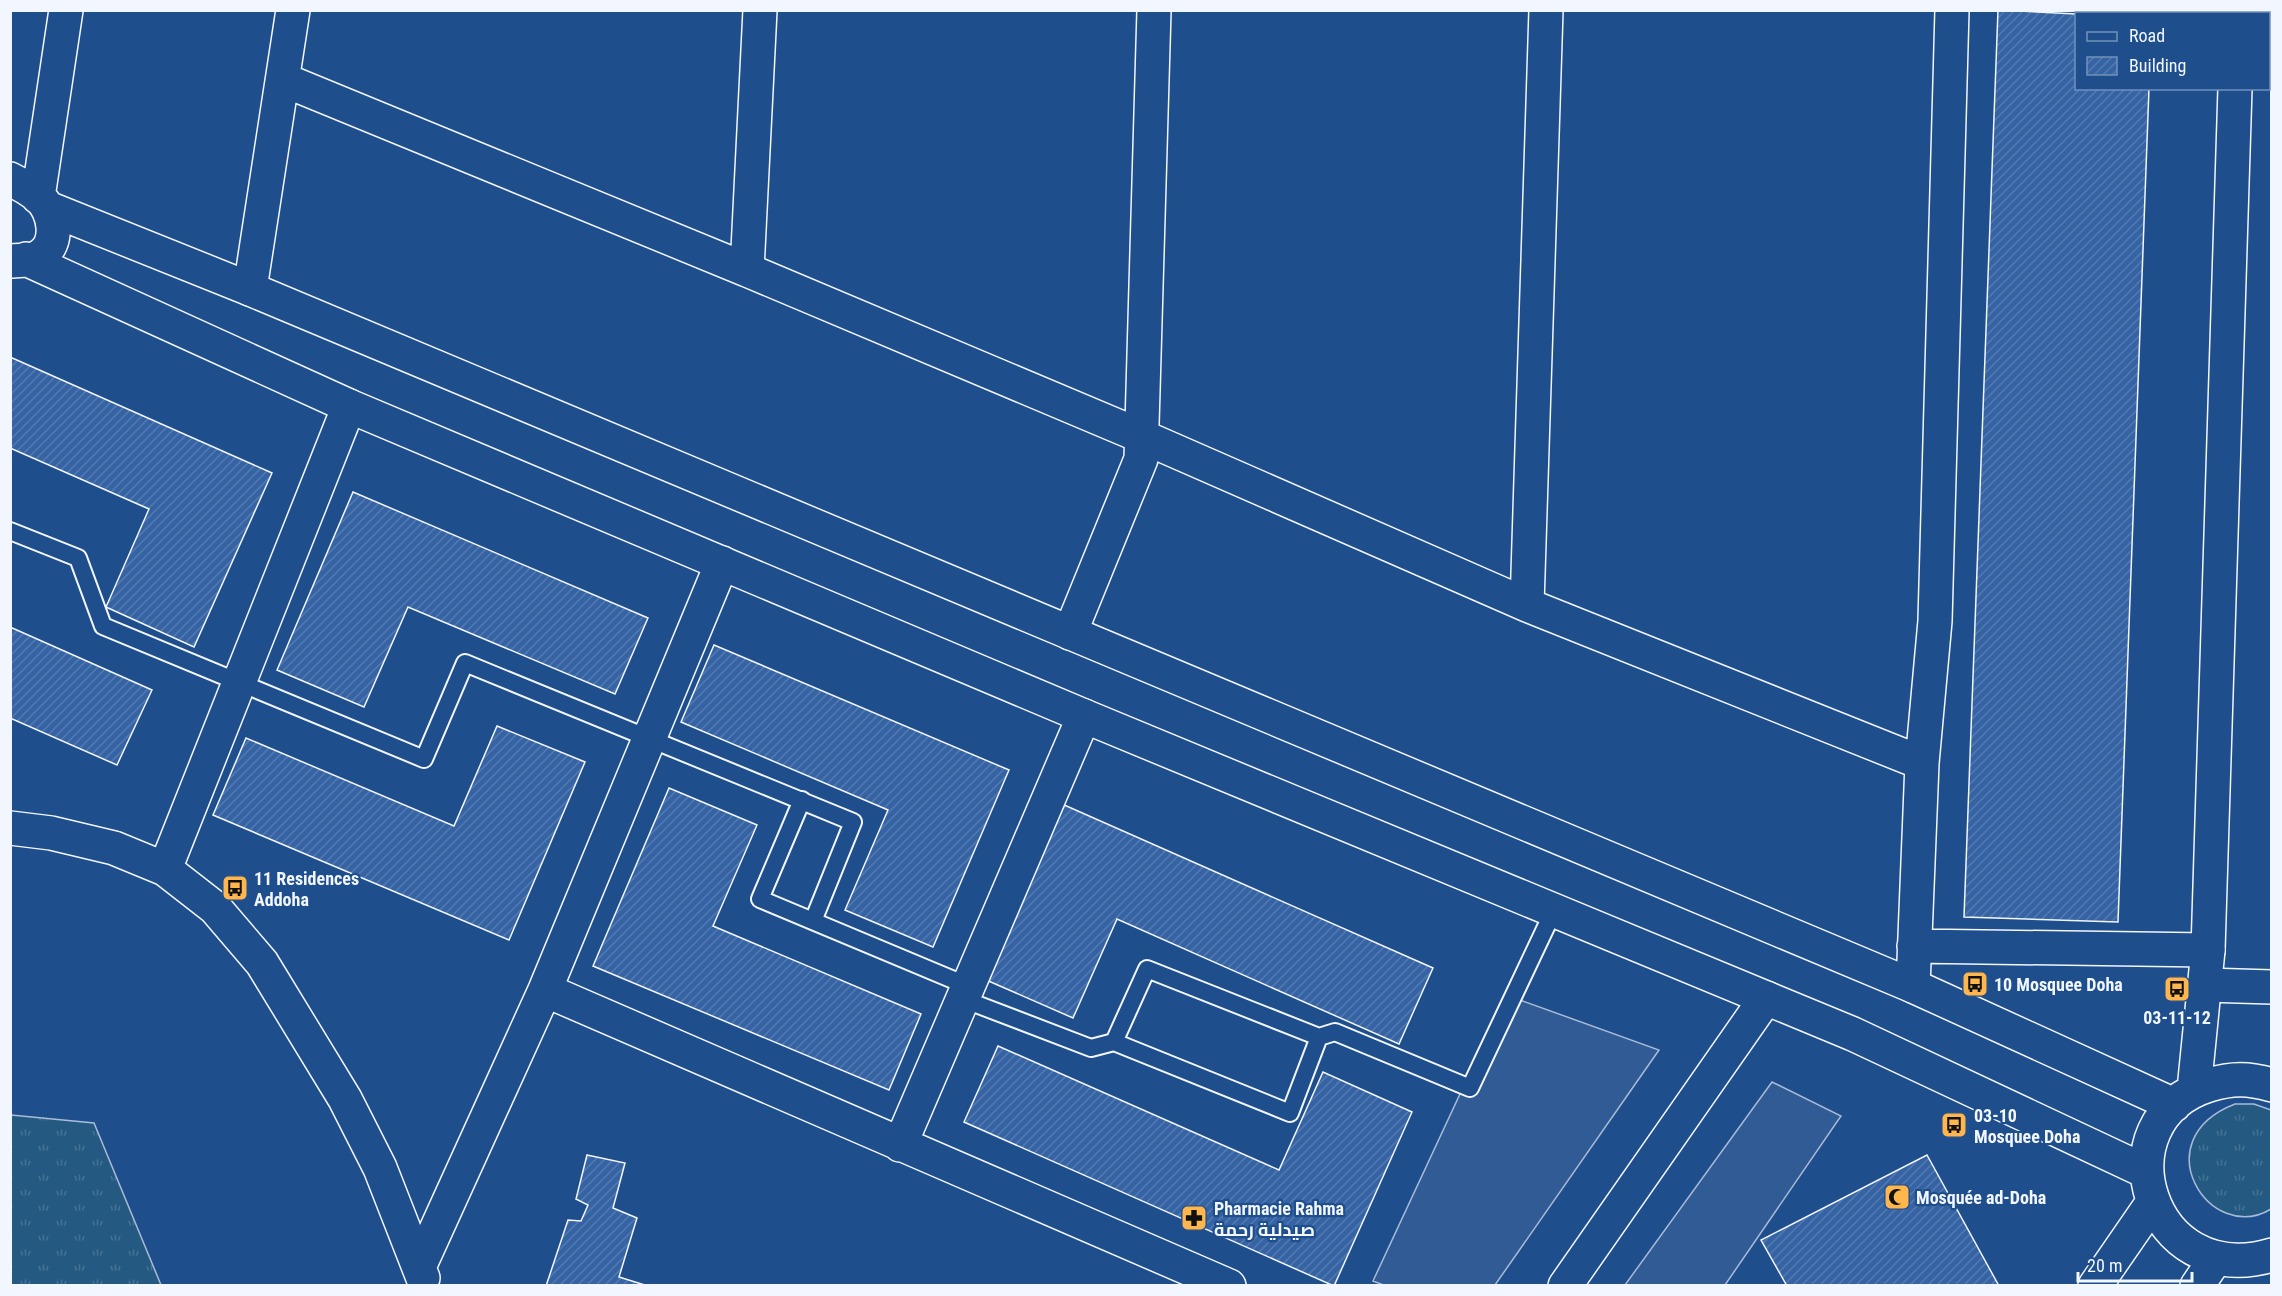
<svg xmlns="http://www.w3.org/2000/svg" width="2282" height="1296" font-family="'Roboto Condensed',Cairo,sans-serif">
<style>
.grass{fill:url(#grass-tufts);stroke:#a8bbd7;stroke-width:1.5}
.parking{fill:#305b95;stroke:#a8bbd7;stroke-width:1.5}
.building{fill:url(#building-hatch);stroke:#f2f6ff;stroke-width:1.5}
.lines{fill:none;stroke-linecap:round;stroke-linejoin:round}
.lane-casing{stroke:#f2f6ff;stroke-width:20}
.street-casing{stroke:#f2f6ff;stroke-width:36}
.secondary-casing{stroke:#f2f6ff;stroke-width:36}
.lane{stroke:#1f4e8c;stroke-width:16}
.street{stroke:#1f4e8c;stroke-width:33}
.secondary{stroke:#1f4e8c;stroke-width:33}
.labels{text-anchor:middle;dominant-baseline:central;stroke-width:4.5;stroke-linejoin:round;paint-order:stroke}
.poi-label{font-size:18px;font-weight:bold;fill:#f2f6ff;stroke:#1f4e8c;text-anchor:start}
</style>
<defs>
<pattern id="grass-tufts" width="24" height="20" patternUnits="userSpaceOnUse" patternTransform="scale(1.5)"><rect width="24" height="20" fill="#245a82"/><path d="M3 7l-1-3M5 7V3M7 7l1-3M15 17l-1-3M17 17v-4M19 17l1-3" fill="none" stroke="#447295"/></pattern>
<pattern id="building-hatch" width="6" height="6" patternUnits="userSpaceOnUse" patternTransform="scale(1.5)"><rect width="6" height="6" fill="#3563a3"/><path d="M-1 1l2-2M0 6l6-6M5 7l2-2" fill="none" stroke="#537ab1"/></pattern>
</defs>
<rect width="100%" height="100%" fill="#1f4e8c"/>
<path class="grass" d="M 2235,1104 L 2254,1104 L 2271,1110 L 2271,1209 C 2210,1246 2142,1140 2235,1104 Z
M 11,1115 L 94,1123 L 161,1285 L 11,1285 Z"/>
<path class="parking" d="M 1506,995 L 1659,1050 L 1495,1285 L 1386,1286 L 1373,1281 Z
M 1772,1082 L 1841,1116 L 1725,1285 L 1625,1285 Z"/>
<path class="building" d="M 1998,10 L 2076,14 L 2076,88 L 2149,88 L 2118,922 L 1964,917 Z
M 10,357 L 272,473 L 194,647 L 106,607 L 149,509 L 10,448 Z
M 353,492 L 648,618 L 615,694 L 408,607 L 364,707 L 277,670 Z
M 10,627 L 152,690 L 117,765 L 10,718 Z
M 714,645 L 1009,770 L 933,947 L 845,910 L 888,810 L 681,722 Z
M 497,726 L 585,762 L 509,940 L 213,815 L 246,738 L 454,826 Z
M 669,788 L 757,825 L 713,926 L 921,1014 L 889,1090 L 593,966 Z
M 1062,804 L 1433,968 L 1399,1044 L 1117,919 L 1073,1018 L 984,979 Z
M 998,1046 L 1279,1170 L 1323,1072 L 1412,1112 L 1334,1286 L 964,1122 Z
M 587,1155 L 625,1163 L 613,1208 L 637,1218 L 619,1277 L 648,1286 L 546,1286 L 568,1220 L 581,1221 L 588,1205 L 576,1199 Z
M 1927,1155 L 1999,1286 L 1787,1286 L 1761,1240 Z"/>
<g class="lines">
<g class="lane-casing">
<path id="lane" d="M 10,531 L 78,558 L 103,626 L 424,759 L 465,663 L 853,822 L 813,921
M 802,800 L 760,899 L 968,986
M 963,999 L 1091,1048 L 1114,1042 L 1290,1113 L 1319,1037 L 1147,969 L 1114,1042
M 1319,1037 L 1335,1032 L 1470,1088 L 1554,910"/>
</g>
<g class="street-casing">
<path id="street" d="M 760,10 L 747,270 L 1141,436 L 1527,605 L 1922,763
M 284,80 L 747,270
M 250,289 L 293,10
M 1527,605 L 1546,10
M 1070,633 L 1141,459 L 1154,10
M 10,828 L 51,833 L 114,848 L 165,869 L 215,908 L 262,963 L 345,1099 L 380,1168 L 423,1278
M 165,869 L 349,406
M 1914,946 L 2208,950
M 2205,985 L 2272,987
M 1913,986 L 1922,763 L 1935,621 L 1952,10
M 545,990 L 1229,1286
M 900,1145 L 1084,716
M 420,1265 L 545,990 L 722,563
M 1565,1286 L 1766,998
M 2197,1286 L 2216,1258"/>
</g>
<g class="secondary-casing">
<path id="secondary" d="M 2237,14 L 2237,10
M 10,179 C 20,184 31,190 39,197 C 54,211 61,243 40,256 C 33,261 21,260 12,261
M 38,197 L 66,10
M 48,208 L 250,289 L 1913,986 L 2174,1105
M 26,259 L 349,406 L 1084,716 L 1853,1034 L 2147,1172
M 2272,1085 C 2248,1078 2232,1078 2209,1085 C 2097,1120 2148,1292 2272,1255
M 2194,1090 L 2208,950 L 2235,88
M 2095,1286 L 2153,1202"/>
</g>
<use href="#lane" class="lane"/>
<use href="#street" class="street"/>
<use href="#secondary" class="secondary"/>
</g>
<defs>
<g id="bus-square" transform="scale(1.35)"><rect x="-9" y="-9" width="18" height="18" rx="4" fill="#ffb74d" stroke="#1f4e8c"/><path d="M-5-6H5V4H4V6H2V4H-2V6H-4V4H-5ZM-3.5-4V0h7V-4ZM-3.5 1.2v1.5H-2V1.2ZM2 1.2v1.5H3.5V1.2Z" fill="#111"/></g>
<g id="mosque-square" transform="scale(1.35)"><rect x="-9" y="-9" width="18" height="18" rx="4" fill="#ffb74d" stroke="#1f4e8c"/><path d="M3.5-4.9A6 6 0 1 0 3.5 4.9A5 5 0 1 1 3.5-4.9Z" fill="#111"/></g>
<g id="pharmacy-square" transform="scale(1.35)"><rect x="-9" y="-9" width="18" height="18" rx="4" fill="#ffb74d" stroke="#1f4e8c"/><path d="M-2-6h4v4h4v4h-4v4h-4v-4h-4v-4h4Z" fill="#111"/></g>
</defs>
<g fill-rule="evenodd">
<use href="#bus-square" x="235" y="888"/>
<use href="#bus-square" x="1975" y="984"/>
<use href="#bus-square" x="2177" y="989"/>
<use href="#bus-square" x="1954" y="1125"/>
<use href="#mosque-square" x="1897" y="1197"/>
<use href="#pharmacy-square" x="1194" y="1218"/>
</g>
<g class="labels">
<g class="poi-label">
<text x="254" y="878">11 Residences<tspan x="254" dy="21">Addoha</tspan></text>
<text x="1994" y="984">10 Mosquee Doha</text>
<text x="2177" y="1017" text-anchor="middle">03-11-12</text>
<text x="1974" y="1115">03-10<tspan x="1974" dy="21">Mosquee Doha</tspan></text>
<text x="1916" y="1197">Mosquée ad-Doha</text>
<text x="1214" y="1208">Pharmacie Rahma<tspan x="1214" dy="21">صيدلية رحمة</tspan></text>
</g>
</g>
<rect width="2282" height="1296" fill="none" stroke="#f2f6ff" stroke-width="24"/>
<rect x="2075" y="12" width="195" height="78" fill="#1f4e8c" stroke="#7391ba" stroke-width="1.5"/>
<rect x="2087" y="32" width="30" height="9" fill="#1f4e8c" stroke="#7391ba" stroke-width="1.5"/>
<text x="2129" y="42" font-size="18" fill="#f2f6ff">Road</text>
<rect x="2087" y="57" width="30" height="18" fill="url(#building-hatch)" stroke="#7391ba" stroke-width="1.5"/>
<text x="2129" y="72" font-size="18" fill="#f2f6ff">Building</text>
<path d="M2078 1272v9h114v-9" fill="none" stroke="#f2f6ff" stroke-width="3"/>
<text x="2087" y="1272" font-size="18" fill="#f2f6ff" stroke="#1f4e8c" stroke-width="4.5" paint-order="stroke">20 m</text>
</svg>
